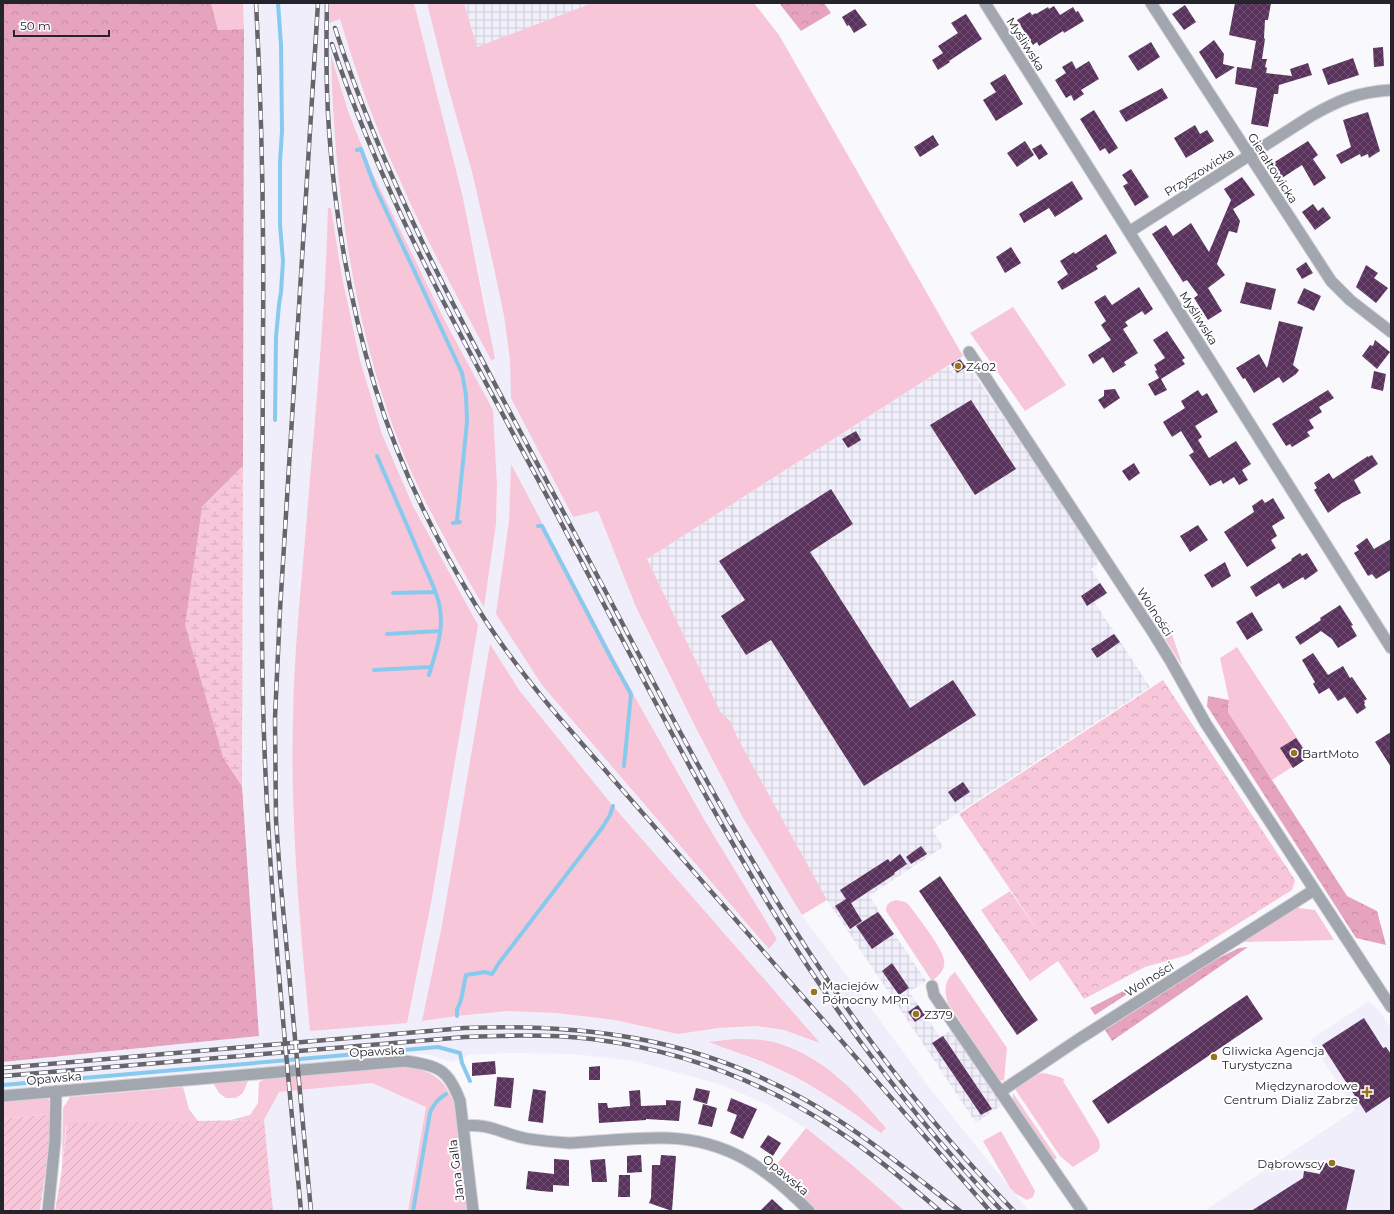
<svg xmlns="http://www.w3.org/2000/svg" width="1394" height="1214" font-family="Montserrat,sans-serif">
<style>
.built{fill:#f0eefa;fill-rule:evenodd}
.industrial{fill:url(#industrial-grid)}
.grass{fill:#f7c6d8}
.forest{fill:url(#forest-crowns)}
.wetland{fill:url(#wetland-marsh)}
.park{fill:url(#park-crowns)}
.garden{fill:url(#garden-furrows)}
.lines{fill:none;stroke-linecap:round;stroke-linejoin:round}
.stream{stroke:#87caee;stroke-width:4}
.building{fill:url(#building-cross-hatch)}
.minor-casing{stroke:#d3d2d7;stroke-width:13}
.minor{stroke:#a2a6af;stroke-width:11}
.rail-casing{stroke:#66656c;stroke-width:4.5}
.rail{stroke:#fff;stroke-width:3;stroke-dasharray:9;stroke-linecap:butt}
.poi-dot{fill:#98741e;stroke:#fff;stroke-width:1.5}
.labels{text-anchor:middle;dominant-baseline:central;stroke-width:4;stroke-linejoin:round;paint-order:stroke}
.street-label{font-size:12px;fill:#25232c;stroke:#fff}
.poi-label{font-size:12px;fill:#25232c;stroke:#fff;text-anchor:start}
</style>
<defs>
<pattern id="industrial-grid" width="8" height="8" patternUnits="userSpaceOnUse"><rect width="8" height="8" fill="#f0eefa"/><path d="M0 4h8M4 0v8" fill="none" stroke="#ceccd6"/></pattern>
<pattern id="forest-crowns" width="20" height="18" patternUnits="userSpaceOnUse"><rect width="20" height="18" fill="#e6a3bd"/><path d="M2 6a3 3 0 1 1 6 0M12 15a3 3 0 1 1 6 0" fill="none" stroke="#c58ca3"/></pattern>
<pattern id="wetland-marsh" width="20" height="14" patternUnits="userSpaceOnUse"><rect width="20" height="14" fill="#f7c6d8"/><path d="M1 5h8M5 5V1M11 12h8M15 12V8" fill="none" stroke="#d4aaba"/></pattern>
<pattern id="park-crowns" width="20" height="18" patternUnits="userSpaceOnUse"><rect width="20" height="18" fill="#f7c6d8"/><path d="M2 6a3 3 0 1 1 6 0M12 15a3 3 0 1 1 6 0" fill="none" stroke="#d4aaba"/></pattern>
<pattern id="garden-furrows" width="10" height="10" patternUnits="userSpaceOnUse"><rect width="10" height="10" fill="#f7c6d8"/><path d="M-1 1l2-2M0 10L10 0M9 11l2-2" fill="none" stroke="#d4aaba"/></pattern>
<pattern id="building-cross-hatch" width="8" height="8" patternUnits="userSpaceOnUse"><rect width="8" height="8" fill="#5a335d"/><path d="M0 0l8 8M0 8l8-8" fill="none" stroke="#6e4f71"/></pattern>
</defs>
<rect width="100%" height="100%" fill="#f9f9fd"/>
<path class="built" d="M 243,3 L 330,3 L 329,23 L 340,19 L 355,69 L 375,121 L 399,178 L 443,270 L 491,360 L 487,313 L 463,198 L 414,3 L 427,3 L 448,87 L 472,172 L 494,268 L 504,316 L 510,360 L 512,398 L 573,517 L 598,511 L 636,607 L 696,728 L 742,816 L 802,915 L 935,1095 L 1029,1211 L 905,1211 L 851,1164 L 806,1128 L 762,1102 L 719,1084 L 634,1061 L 573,1054 L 506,1053 L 469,1055 L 452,1062 L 431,1055 L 417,1054 L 63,1083 L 3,1090 L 3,1062 L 259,1036 L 242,786 L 244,29 ZM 332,57 L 348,111 L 373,174 L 446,323 L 493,410 L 497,484 L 496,524 L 484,606 L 438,529 L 418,485 L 399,441 L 383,397 L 369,348 L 358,302 L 348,246 L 341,195 L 335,137 ZM 329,208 L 331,208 L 342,277 L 360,360 L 382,434 L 413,506 L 478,625 L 310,1031 L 300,924 L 293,817 L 293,717 L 299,610 L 322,336 ZM 511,465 L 632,692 L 705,821 L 777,939 L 769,949 L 509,521 ZM 490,645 L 519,690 L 613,806 L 819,1042 L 784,1030 L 756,1026 L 718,1028 L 615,1020 L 556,1013 L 508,1011 L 457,1016 L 422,1021 L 442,925 ZM 709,1042 L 809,1056 L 835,1074 L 859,1097 L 886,1128 L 881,1132 L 856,1115 L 820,1091 L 783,1071 Z
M 1369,1001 L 1381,1013 L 1391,1029 L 1391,1211 L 1204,1211 L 1355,1110 L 1310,1040 Z
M 372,1083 L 426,1107 L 408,1211 L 273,1211 L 264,1120 L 279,1092 Z"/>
<path class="industrial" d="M 464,3 L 592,3 L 477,47 Z
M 968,365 L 1097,556 L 1097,565 L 1091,569 L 1107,594 L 1095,603 L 1150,687 L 932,830 L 943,847 L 869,896 L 926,981 L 909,992 L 940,1037 L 953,1029 L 1003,1104 L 976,1123 L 827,900 L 737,737 L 731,722 L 720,711 L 647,559 L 948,366 L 954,374 Z"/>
<path class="grass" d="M 211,3 L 243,3 L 244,29 L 218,30 Z
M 330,3 L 414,3 L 463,198 L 495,359 L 491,360 C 459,300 426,240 399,178 C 375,127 356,73 340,19 L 329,23 Z
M 427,3 L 464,3 L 477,47 L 592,3 L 754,3 L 779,35 L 963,356 L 647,559 L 720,711 L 731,722 L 737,737 L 827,900 L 802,915 L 742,816 L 696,728 L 636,607 L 598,511 L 573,517 L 511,398 L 510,360 L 504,316 L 494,268 L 472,172 L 448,87 Z
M 331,55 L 348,111 L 373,174 L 446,323 L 493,410 L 497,484 L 496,524 L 484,607 C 452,553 421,499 398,440 C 352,319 334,185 331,55 Z
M 328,208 L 331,208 L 342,277 L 360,360 L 382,434 L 413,506 L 478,625 L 431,903 L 407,1023 L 310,1031 C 300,927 290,822 293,717 C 294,657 300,598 305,539 C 314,428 325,318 328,208 Z
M 1013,307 L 1066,385 L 1025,411 L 970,333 Z
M 511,464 L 632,692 L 705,821 L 777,939 L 769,949 L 542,685 L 496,614 L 509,521 Z
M 1154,616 L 1163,618 L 1169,625 L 1182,664 L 1181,664 L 1151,617 Z
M 490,644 L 519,690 L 613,806 L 820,1043 L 784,1030 L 756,1026 L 718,1028 L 678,1034 L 615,1020 L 556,1013 L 508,1011 L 457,1016 L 422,1021 L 442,925 Z
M 1237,647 L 1309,756 L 1272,780 L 1228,712 L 1229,700 L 1220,658 Z
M 896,900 L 905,902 L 908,904 C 917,916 942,947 944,960 C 946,969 939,976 932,981 L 886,911 C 886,904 889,902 896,900 Z
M 1297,906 L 1299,908 L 1315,910 L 1334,940 L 1241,942 Z
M 955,972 L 1007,1048 L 1004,1081 L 1000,1080 L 994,1073 L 948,1003 C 944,991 944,980 955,972 Z
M 734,1039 C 749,1039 766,1039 780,1044 C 827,1059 855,1092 886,1128 L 881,1133 C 850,1110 817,1087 783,1071 C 759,1059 733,1052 709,1042 Z
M 399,1066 C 430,1070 444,1075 455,1106 L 467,1211 L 408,1211 L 426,1107 L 372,1083 L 279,1092 L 264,1120 L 231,1120 L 250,1115 L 258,1103 L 259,1082 L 267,1078 Z
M 1044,1073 L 1060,1077 L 1065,1080 L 1063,1081 L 1099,1140 L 1100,1147 L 1098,1151 L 1073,1167 L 1060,1156 L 1015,1089 C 1021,1081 1034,1074 1044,1073 Z
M 248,1081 L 243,1093 L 236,1098 L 226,1098 L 219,1093 L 213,1083 Z
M 183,1087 L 189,1109 L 198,1121 L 66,1126 L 62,1167 L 63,1108 L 70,1097 Z
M 1013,1093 L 1057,1158 L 1053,1161 L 1014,1104 L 1013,1099 Z
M 43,1095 L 49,1100 L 49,1114 L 3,1119 L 3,1099 Z
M 806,1128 L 851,1164 L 905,1211 L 817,1211 L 793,1186 L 773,1169 Z
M 1001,1131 L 1035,1191 L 1033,1197 L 1027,1200 L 1016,1194 L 1010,1188 L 983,1141 Z"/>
<path class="forest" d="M 3,3 L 211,3 L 218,30 L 244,29 L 243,466 L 202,507 L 223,757 L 242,786 L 259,1036 L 3,1062 Z
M 779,3 L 824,3 L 831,13 L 801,31 Z
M 1208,696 L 1229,700 L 1228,712 L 1347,896 L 1377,911 L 1386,945 L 1356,938 L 1207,706 Z
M 1248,947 L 1112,1041 L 1105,1030 L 1206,964 L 1239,948 Z
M 1164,970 L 1095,1015 L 1090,1008 Z"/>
<path class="wetland" d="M 243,466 L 242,786 L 223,757 L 185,625 L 202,507 Z"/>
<path class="park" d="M 1163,680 L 1295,880 L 1292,890 L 1188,955 L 1145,967 L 1084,999 L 1058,961 L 1030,981 L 981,910 L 1010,891 L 1043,938 L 959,814 Z"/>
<path class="garden" d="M 49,1114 L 49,1146 L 40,1211 L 3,1211 L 3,1119 Z
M 264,1120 L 273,1211 L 55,1211 L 61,1176 L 67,1123 Z"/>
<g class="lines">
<path class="stream" d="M 357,150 L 361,149 L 375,187 L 462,373 L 466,395 L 467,422 L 457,521
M 275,420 L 276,337 L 279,305 L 281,292 L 283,261 L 280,225 L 280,162 L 282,131 L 281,45 L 278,3
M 377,456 C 392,491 408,527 423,563 C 429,577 438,593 440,609 C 444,631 435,654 429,675
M 453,523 L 460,522
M 538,526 L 542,526 L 612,660 L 631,694 L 624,766
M 393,593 L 435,592
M 387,634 L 440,631
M 374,670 L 431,667
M 457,1016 L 457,1010 L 461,1000 L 466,975 L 485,972 L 492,974 L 499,963 L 602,828 L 610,815 L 613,806
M 3,1085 L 438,1047 L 460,1053 L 462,1063 L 470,1081
M 413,1211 L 430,1113 C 433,1104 438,1099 446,1094"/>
</g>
<path class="building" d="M 1235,3 L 1271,3 L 1268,20 L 1265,20 L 1264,38 L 1265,39 L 1262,59 L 1267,59 L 1265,67 L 1267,68 L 1266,73 L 1292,76 L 1290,69 L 1308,63 L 1312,75 L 1279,85 L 1278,94 L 1274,94 L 1268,127 L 1251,124 L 1257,88 L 1235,84 L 1237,67 L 1251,69 L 1256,41 L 1229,35 Z
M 1185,5 L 1196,22 L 1184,30 L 1172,14 Z
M 1054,6 L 1060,15 L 1073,7 L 1076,12 L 1078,11 L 1084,21 L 1064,33 L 1063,31 L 1039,46 L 1037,42 L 1033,45 L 1017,20 L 1030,12 L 1032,15 L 1036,13 L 1036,14 L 1048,7 L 1049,9 Z
M 855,9 L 867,25 L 854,33 L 849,25 L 847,26 L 842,17 Z
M 966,14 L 982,39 L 949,61 L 950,62 L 938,70 L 932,60 L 943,53 L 938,46 L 958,33 L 951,23 Z
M 1214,40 L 1224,54 L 1223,64 L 1235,67 L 1216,79 L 1199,52 Z
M 1151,42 L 1160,57 L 1138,71 L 1128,56 Z
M 1383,47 L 1384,66 L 1374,67 L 1373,48 Z
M 1353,58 L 1359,75 L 1328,85 L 1322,69 Z
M 1072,61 L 1076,69 L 1089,61 L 1099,79 L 1081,90 L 1084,94 L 1074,101 L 1071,95 L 1066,98 L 1055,80 L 1066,73 L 1062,67 Z
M 1005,74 L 1023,104 L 996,121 L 983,100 L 996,92 L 990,83 Z
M 1162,88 L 1168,98 L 1126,122 L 1119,111 Z
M 1094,110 L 1118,148 L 1109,154 L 1105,148 L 1100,151 L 1080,119 Z
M 1368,112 L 1380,151 L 1369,158 L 1368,154 L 1361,157 L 1360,154 L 1341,164 L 1336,155 L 1351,147 L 1343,120 Z
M 1195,125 L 1200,134 L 1207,130 L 1214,141 L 1186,158 L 1174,138 Z
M 933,135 L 939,145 L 920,157 L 914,147 Z
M 1025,141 L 1034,155 L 1017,167 L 1007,153 Z
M 1308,141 L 1318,155 L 1313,159 L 1326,178 L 1314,186 L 1302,165 L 1282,178 L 1273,163 Z
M 1041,144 L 1048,154 L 1039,160 L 1032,149 Z
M 1131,169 L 1149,197 L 1135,206 L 1123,186 L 1128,183 L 1122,175 Z
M 1242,177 L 1255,195 L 1233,209 L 1240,221 L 1237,233 L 1229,231 L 1217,264 L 1225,275 L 1208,288 L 1222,311 L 1208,320 L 1194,298 L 1198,295 L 1187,280 L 1183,282 L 1152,234 L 1166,225 L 1173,236 L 1191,223 L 1209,252 L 1231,200 L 1224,189 Z
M 1072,181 L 1083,199 L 1055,217 L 1049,208 L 1024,223 L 1019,214 Z
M 1313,204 L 1318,211 L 1323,207 L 1331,218 L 1315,230 L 1302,212 Z
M 1106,234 L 1117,253 L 1096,266 L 1098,269 L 1062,290 L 1057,282 L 1068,274 L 1060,261 L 1074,252 L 1075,254 Z
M 1011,247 L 1021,263 L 1005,273 L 996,257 Z
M 1306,262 L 1313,273 L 1302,279 L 1296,269 Z
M 1366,265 L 1378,273 L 1374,278 L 1388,288 L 1376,303 L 1356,287 Z
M 1246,282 L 1276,289 L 1271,310 L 1240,303 Z
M 1139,287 L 1153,309 L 1145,315 L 1142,311 L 1125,322 L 1128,326 L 1123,329 L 1138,353 L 1124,362 L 1126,365 L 1113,373 L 1103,357 L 1093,364 L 1088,355 L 1111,340 L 1101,325 L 1106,321 L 1094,302 L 1105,295 L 1112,305 Z
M 1304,288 L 1321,296 L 1314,311 L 1297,303 Z
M 1279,321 L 1303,327 L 1293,365 L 1299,370 L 1296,374 L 1283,383 L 1279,377 L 1254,393 L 1245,378 L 1243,379 L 1236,368 L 1259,354 L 1267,368 Z
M 1167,331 L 1185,358 L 1182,360 L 1185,364 L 1161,379 L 1167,390 L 1155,396 L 1148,384 L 1159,378 L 1155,371 L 1157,370 L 1154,365 L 1165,358 L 1153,340 Z
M 1375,340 L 1390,352 L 1377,369 L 1362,356 L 1370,345 L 1373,346 Z
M 960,359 L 966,367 L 957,373 L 951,364 Z
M 1374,371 L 1386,374 L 1383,391 L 1371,388 Z
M 1115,389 L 1120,398 L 1104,409 L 1098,400 L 1104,396 L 1104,390 Z
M 1198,390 L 1202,396 L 1207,393 L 1218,412 L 1195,426 L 1202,437 L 1198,440 L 1209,458 L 1236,441 L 1251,464 L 1242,470 L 1248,480 L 1239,485 L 1234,477 L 1223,484 L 1221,480 L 1210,486 L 1189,455 L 1194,452 L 1181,431 L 1172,437 L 1163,422 L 1185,408 L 1181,401 Z
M 1328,390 L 1334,398 L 1319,407 L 1322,412 L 1309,420 L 1314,428 L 1307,432 L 1310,436 L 1292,447 L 1290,444 L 1286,446 L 1272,424 Z
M 971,400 L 1016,469 L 975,495 L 930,425 Z
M 856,431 L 861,440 L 848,448 L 842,439 Z
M 1372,455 L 1378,464 L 1354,480 L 1361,493 L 1342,503 L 1328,513 L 1314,490 L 1317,488 L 1314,483 L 1329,473 L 1333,479 L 1368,456 L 1368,457 Z
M 1134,463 L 1140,473 L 1129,481 L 1122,471 Z
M 831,489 L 853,524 L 810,552 L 822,570 L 910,708 L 953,680 L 976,715 L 864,786 L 771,640 L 746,655 L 721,616 L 745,600 L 719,561 Z
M 1273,498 L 1285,518 L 1272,526 L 1277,536 L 1271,540 L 1276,548 L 1247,567 L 1224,532 L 1254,512 L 1252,506 L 1262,499 L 1265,503 Z
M 1198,525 L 1208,540 L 1190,552 L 1180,536 Z
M 1367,538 L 1374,549 L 1391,539 L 1391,570 L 1376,579 L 1372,574 L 1368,576 L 1354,553 L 1359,550 L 1356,546 Z
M 1300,553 L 1302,556 L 1307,553 L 1318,571 L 1305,580 L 1303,577 L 1283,589 L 1279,583 L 1256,597 L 1250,587 L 1292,560 L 1291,559 Z
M 1225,562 L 1231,576 L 1212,588 L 1204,575 Z
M 1100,583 L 1107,593 L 1087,606 L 1081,596 Z
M 1340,605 L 1353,625 L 1351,626 L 1357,636 L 1338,648 L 1332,639 L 1321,631 L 1300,645 L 1295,637 L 1321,620 L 1320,618 Z
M 1252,612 L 1263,630 L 1247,640 L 1236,622 Z
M 1114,634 L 1120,642 L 1097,658 L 1091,649 Z
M 1313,653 L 1328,675 L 1343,666 L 1350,678 L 1352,677 L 1367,699 L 1364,701 L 1365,703 L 1364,704 L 1366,708 L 1357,714 L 1345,697 L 1338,701 L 1329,688 L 1319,694 L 1313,684 L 1315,682 L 1302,660 Z
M 1391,732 L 1391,767 L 1375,742 Z
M 1296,738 L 1309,757 L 1293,768 L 1280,748 Z
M 963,782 L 970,792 L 955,802 L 948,792 Z
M 921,846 L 927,854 L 911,864 L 906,857 Z
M 900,854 L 907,864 L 894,873 L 895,874 L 851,903 L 862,921 L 850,929 L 835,906 L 846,899 L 840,890 L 888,859 L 890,862 Z
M 940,876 L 1038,1020 L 1017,1035 L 919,891 Z
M 878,912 L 894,934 L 872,949 L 856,926 Z
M 892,963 L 909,988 L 899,995 L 882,971 Z
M 1247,995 L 1263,1019 L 1108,1124 L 1092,1101 Z
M 918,1005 L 925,1015 L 915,1022 L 908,1012 Z
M 1364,1018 L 1383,1048 L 1386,1047 L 1391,1054 L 1391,1096 L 1366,1113 L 1322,1045 Z
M 943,1036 L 992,1109 L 981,1115 L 932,1043 Z
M 495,1061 L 496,1074 L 472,1076 L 472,1063 Z
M 600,1066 L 600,1080 L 589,1080 L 589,1067 Z
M 497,1077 L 514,1078 L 511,1108 L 494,1106 Z
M 696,1088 L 710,1091 L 707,1104 L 693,1100 Z
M 533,1089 L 546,1091 L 543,1123 L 528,1121 Z
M 640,1090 L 641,1106 L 666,1105 L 666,1100 L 681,1101 L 679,1121 L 646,1119 L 646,1120 L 599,1123 L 598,1103 L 607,1103 L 608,1108 L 630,1106 L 629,1091 Z
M 731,1098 L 757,1109 L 743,1139 L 730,1133 L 737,1115 L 727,1111 Z
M 703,1104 L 717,1108 L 712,1127 L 698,1124 Z
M 768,1135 L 781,1143 L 773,1156 L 760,1147 Z
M 641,1155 L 642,1172 L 627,1173 L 627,1156 Z
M 661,1155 L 676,1156 L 672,1211 L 649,1203 L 651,1198 L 652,1165 L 660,1165 Z
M 554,1159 L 569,1160 L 569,1186 L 553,1185 L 553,1192 L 540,1191 L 526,1189 L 528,1171 L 554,1174 Z
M 605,1159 L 607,1182 L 592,1182 L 590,1160 Z
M 1323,1162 L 1355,1170 L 1346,1211 L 1251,1211 L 1303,1178 L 1304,1171 L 1320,1174 Z
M 619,1175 L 630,1175 L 630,1197 L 618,1197 Z
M 772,1199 L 785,1211 L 760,1211 Z"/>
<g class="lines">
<g class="minor-casing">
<path id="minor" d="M 985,3 L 1391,648
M 1151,3 L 1331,281 L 1350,300 L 1391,332
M 1129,232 L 1311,116 C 1339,100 1358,92 1391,90
M 969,352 L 1154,634 L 1170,660 L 1206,724 L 1391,1007
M 932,986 L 934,995 L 1082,1211
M 1000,1092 L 1079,1039 L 1314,890
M 3,1096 L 405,1061 C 438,1066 448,1068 460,1101 L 473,1211
M 463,1126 C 488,1123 501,1133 524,1138 C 539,1141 555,1142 570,1143 C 602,1141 635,1137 667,1138 C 728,1140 768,1169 809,1211
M 48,1211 L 55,1141 L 56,1091"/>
</g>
<use href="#minor" class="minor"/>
<g class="rail-casing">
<path id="rail" d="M 256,3 C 262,114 264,226 263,337 C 263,459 260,580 263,702 C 267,872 285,1042 301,1211
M 327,3 C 326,45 326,88 329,130 C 335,217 350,304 375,387 C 397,459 430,529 469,594 C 494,637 525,677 557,715 L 990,1211
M 335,28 C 391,201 482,359 567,519 C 630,636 690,756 758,870 C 830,992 915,1109 1014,1211
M 332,44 C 387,209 475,362 557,515 C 628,649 696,786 775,915 C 840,1021 917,1121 1002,1211
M 3,1068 L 464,1028 C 583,1023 693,1038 800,1097 C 857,1128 908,1171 960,1211
M 3,1076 L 465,1037 C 508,1035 550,1034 592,1039 C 679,1050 762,1081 835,1129 C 872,1153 906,1182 940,1211
M 311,1211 L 280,876 L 276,820 L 275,718 L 280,610 L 318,3"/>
</g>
<use href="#rail" class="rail"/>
</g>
<g class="poi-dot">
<circle cx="958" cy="366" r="4"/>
<circle cx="1294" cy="753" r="4"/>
<circle cx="814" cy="992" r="4"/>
<circle cx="916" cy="1014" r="4"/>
<circle cx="1214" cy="1057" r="4"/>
<path d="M1365 1086h4v4h4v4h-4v4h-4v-4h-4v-4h4z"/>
<circle cx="1332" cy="1163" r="4"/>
</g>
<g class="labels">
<g class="street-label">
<text transform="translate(1026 44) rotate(58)">Myśliwska</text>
<text transform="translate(1273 168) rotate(57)">Gierałtowicka</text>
<text transform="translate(1199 172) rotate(-32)">Przyszowicka</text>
<text transform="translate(1199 318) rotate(58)">Myśliwska</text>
<text transform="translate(1155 612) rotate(57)">Wolności</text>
<text transform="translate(1149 979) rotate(-32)">Wolności</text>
<text transform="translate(377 1051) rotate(-3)">Opawska</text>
<text transform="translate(54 1078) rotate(-5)">Opawska</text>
<text transform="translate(456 1170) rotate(-97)">Jana Galla</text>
<text transform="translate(786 1175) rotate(40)">Opawska</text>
</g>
<g class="poi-label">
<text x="966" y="366">Z402</text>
<text x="1302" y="753">BartMoto</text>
<text x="822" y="985">Maciejów<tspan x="822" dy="14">Północny MPn</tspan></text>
<text x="924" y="1014">Z379</text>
<text x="1222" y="1050">Gliwicka Agencja<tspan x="1222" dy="14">Turystyczna</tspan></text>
<text x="1358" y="1085" text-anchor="end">Międzynarodowe<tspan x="1358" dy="14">Centrum Dializ Zabrze</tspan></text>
<text x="1324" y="1163" text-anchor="end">Dąbrowscy</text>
</g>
</g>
<rect width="1394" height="1214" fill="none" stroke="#25232c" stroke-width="8"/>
<path d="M14 30v6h95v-6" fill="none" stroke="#25232c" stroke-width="2"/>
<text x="20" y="30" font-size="12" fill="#25232c" stroke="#ffffff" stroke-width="3" paint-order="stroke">50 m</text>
</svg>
